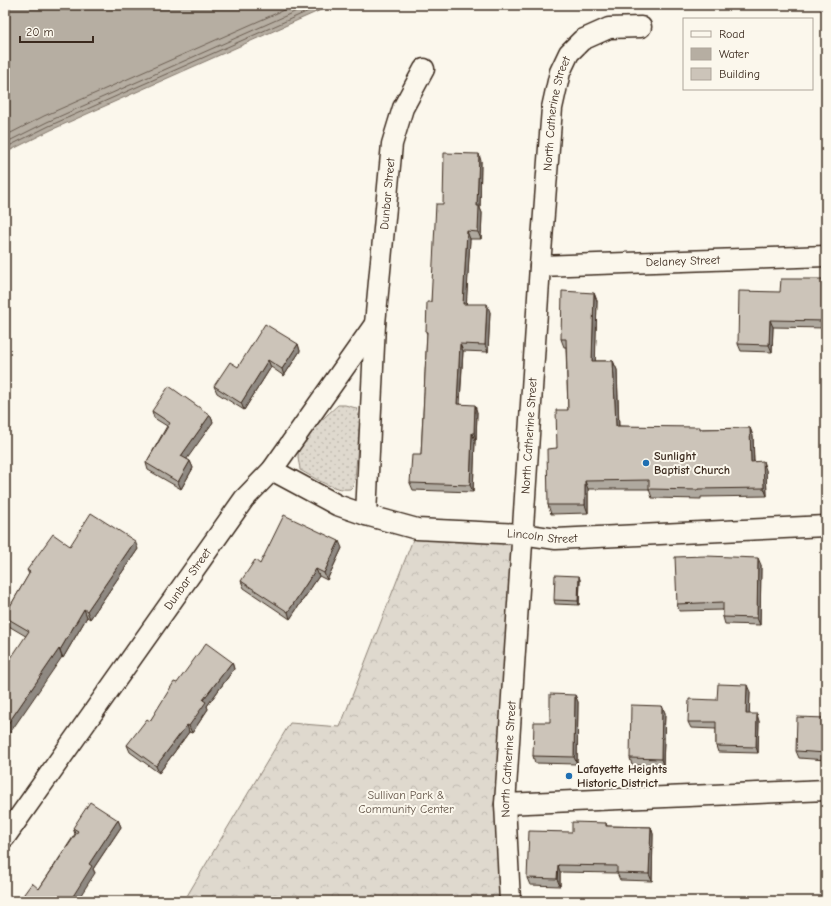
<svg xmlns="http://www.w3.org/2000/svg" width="831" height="906" font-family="'Comic Neue',sans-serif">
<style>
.grass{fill:url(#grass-dots);stroke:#8d8276}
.forest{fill:url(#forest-crowns);stroke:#8d8276}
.water{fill:#b6aea2;stroke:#85796d}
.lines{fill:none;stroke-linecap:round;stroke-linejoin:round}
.shore{stroke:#6c5f53;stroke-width:1}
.street-casing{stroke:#3b2a1e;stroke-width:23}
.street{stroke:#fbf7ec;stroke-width:20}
.wall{fill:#afa99f;stroke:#3b2a1e}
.shaded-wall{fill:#8f8982;stroke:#3b2a1e}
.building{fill:#ccc4b9;stroke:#3b2a1e}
.poi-dot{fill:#1f6fb2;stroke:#fbf7ec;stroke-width:1.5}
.labels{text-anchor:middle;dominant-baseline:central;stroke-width:4;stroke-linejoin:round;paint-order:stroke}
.street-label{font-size:12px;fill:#3b2a1e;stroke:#fbf7ec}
.poi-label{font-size:12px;font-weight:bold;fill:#3b2a1e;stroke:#fbf7ec;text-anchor:start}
.park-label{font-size:12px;fill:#64564a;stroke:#fbf7ec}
</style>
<defs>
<pattern id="grass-dots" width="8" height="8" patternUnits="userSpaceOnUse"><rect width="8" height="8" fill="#dfd9ce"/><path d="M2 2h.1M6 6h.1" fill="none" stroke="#c0bab0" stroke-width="1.8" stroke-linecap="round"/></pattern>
<pattern id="forest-crowns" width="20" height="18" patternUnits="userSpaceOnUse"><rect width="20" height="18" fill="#dfd9ce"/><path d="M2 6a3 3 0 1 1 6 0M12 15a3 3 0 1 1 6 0" fill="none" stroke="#c0bab0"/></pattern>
</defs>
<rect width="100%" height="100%" fill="#fbf7ec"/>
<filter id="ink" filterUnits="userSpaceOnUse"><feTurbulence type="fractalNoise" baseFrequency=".025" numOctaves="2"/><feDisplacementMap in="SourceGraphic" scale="8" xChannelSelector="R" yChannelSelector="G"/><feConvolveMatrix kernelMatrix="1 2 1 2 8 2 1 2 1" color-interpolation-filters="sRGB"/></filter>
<g filter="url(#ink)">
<path class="grass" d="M 338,405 L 345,405 L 356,408 L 360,420 L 355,479 L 353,486 L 350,489 C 333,491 315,478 300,470 C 300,466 298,461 298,457 C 298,439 325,417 338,405 Z"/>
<path class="forest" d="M 417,529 L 522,534 L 510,901 L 184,901 L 290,723 L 340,727 Z"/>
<path class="water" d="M 5,5 L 332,5 L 51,130 L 5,153 Z"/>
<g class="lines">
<path class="shore" d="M 5,136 L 44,116 L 295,5
M 5,143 L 47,122 L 310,5
M 5,148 L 49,126 L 322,5"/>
<g class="street-casing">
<g id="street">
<path id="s1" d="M 540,266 L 826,256"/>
<path id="s2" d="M 272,470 L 337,505 L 366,515 L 417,529 L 522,534 L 556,539 L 826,526"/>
<path id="s3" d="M 366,515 L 375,324 L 392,144 L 403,108 L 424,69"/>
<path d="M 505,804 L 826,790"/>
<path id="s4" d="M 5,837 L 244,499 L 272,470 L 375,324"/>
<path id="s5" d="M 510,901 L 505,804 L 540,266 L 552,108 L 560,72 L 569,53 L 582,40 L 609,28 L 641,27"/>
</g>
</g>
<use href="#street" class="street"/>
</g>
<path class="wall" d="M 481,161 L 480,208 L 482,213 L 481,239 L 470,239 L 466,304 L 490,312 L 488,352 L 463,351 L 460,404 L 477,412 L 476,440 L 475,440 L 473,492 L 413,490 L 410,483 L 421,455 L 427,334 L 426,332 L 431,302 L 443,204 Z
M 826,279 L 826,328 L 773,327 L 772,352 L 741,351 L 738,344 L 780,292 Z
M 594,293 L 597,301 L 595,361 L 613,361 L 617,370 L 619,426 L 700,429 L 750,428 L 753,436 L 754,461 L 766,470 L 767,496 L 701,497 L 701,499 L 652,498 L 649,489 L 588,489 L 588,513 L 551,514 L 548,505 L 557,448 L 568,410 L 566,347 L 564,347 L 561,339 Z
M 298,344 L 300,351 L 284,376 L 271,367 L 244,410 L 217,393 L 214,386 Z
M 152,411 L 210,415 L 213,422 L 186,459 L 190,461 L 193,468 L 181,489 L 148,470 L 146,463 L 167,426 L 154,418 Z
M 70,546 L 138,549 L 90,619 L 87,617 L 63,658 L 7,625 L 5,619 L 5,615 L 29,574 L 27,570 Z
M 342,548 L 327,580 L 319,576 L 290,619 L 244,588 L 241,581 L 260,564 Z
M 761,565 L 760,625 L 725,624 L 723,617 L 723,610 L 679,611 L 677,604 Z
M 579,576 L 580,580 L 579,605 L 555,604 L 554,600 Z
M 232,662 L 234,669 L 207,706 L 208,709 L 192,733 L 189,732 L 159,773 L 130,752 L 127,745 L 150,721 L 177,683 Z
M 750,692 L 749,714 L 759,721 L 758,753 L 718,752 L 716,746 L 716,729 L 691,728 L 688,722 L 717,700 Z
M 575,695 L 578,702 L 577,764 L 535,763 L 533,756 L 550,722 Z
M 662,706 L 665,713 L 663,766 L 632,765 L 630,758 Z
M 826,718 L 826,760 L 799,758 L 796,751 Z
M 118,820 L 121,827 L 93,869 L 95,873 L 39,889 L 75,834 L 73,828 Z
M 606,823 L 607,826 L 651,827 L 653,834 L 652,881 L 620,880 L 617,873 L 560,872 L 560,886 L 530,885 L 527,878 L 572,832 Z"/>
<path class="shaded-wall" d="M 479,154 L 481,161 L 480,208 L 482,213 L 481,239 L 478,232 L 477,206 Z
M 467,231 L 470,239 L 466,311 L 463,304 Z
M 594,293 L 597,301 L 595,370 L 592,361 Z
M 487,304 L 490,312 L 488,352 L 485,345 Z
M 770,320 L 773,327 L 772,352 L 769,345 Z
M 298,344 L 300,351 L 284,376 L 282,369 Z
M 460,344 L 463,351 L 459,411 L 457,404 Z
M 268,360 L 271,367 L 244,410 L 241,403 Z
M 613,361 L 617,370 L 619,434 L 616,426 Z
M 475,405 L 477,412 L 476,440 L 474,433 Z
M 210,415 L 213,422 L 184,463 L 181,456 Z
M 750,428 L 753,436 L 754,470 L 751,462 Z
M 472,433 L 475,440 L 473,492 L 470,485 Z
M 190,461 L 193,468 L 181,489 L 178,482 Z
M 763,461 L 766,470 L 767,496 L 764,488 Z
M 585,481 L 588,489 L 588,513 L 585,505 Z
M 135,541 L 138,549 L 90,619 L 87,611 Z
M 339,541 L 342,548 L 327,580 L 324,573 Z
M 758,558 L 761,565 L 760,625 L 757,618 Z
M 316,569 L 319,576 L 290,619 L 288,612 Z
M 579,576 L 580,580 L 579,605 L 578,601 Z
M 84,609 L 87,617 L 63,658 L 60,650 Z
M 59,649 L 62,657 L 5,740 L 5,728 Z
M 232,662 L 234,669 L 207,706 L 208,709 L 192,733 L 189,726 L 203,700 Z
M 747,685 L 750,692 L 749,721 L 746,714 Z
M 575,695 L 578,702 L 577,764 L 574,757 Z
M 662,706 L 665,713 L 663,766 L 661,759 Z
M 757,714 L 759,721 L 758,753 L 756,747 Z
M 187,725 L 189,732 L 159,773 L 156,766 Z
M 118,820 L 121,827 L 93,869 L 95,873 L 77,901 L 70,901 L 89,864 Z
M 651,827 L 653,834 L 652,881 L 649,874 Z
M 558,865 L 560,872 L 560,886 L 557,879 Z"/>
<path class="building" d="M 444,153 L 479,154 L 477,206 L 479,206 L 478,232 L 467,231 L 463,304 L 487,304 L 485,345 L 460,344 L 457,404 L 475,405 L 474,433 L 472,433 L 470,485 L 410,483 L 412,455 L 421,455 L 427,332 L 426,332 L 427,302 L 431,302 L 436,204 L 443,204 Z
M 781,279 L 826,279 L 826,321 L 770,320 L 769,345 L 738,344 L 739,291 L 780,292 Z
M 562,291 L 594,293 L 592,361 L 613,361 L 616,426 L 700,427 L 700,429 L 750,428 L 751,462 L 763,461 L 764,488 L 698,489 L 698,490 L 649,489 L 649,480 L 585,481 L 585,505 L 548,505 L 547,449 L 557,448 L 556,410 L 568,410 L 566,339 L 561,339 Z
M 265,324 L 298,344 L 282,369 L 268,360 L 241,403 L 214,386 L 230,362 L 238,367 Z
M 169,386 L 210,415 L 181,456 L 190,461 L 178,482 L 146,463 L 170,423 L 152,411 Z
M 91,513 L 135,541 L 87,611 L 84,609 L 60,650 L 59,649 L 5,728 L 5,667 L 29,631 L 5,617 L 5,615 L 30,572 L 27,570 L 53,534 L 70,546 Z
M 284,515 L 339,541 L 324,573 L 316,569 L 288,612 L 241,581 L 255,560 L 260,564 Z
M 706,556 L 758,558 L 757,618 L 723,617 L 723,602 L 677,604 L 675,557 Z
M 555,575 L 579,576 L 578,601 L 554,600 Z
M 206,643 L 232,662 L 203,700 L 206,702 L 189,726 L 187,725 L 156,766 L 127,745 L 147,719 L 150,721 L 174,682 L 177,683 Z
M 718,684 L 747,685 L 746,714 L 757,714 L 756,747 L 716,746 L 716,722 L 688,722 L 689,699 L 717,700 Z
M 550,694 L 575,695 L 574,757 L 533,756 L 534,722 L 550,722 Z
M 631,705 L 662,706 L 661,759 L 630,758 Z
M 797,717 L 826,718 L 826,753 L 796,751 Z
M 90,802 L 118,820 L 89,864 L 92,866 L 70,901 L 19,901 L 32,883 L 39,889 L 78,831 L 73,828 Z
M 572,822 L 606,823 L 606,826 L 651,827 L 649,874 L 617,873 L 617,866 L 558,865 L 557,879 L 527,878 L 529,831 L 572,832 Z
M 227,899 L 239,901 L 227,901 Z"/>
</g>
<g class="poi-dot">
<circle cx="646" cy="463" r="4"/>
<circle cx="569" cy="776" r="4"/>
</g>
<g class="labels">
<g class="street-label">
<text stroke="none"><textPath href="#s5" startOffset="790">North Catherine Street</textPath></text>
<text stroke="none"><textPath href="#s3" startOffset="322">Dunbar Street</textPath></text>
<text stroke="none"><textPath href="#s1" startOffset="143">Delaney Street</textPath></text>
<text stroke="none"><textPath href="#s5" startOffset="466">North Catherine Street</textPath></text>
<text stroke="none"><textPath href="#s2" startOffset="283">Lincoln Street</textPath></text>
<text stroke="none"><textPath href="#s4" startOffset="316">Dunbar Street</textPath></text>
<text stroke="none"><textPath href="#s5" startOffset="142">North Catherine Street</textPath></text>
</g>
<g class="poi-label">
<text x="654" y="456">Sunlight<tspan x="654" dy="14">Baptist Church</tspan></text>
<text x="577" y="769">Lafayette Heights<tspan x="577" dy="14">Historic District</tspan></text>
</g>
<g class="park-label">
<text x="406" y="795">Sullivan Park &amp;<tspan x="406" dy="14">Community Center</tspan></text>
</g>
</g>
<rect width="831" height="906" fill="none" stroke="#fbf7ec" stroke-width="20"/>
<rect x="10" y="10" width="811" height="886" fill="none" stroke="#3b2a1e" stroke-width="1.5" filter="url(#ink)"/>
<rect x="683" y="18" width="130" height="72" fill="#fbf7ec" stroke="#aea59a"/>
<rect x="691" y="31" width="20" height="6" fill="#fbf7ec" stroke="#aea59a"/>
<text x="719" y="38" font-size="12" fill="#3b2a1e">Road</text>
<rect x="691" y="48" width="20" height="12" fill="#b6aea2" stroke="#aea59a"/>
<text x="719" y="58" font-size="12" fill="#3b2a1e">Water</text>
<rect x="691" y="68" width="20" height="12" fill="#ccc4b9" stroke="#aea59a"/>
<text x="719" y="78" font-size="12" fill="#3b2a1e">Building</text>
<path d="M20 36v6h73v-6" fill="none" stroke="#3b2a1e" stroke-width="2"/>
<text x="26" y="36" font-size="12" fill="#3b2a1e" stroke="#fbf7ec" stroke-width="3" paint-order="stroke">20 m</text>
</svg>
